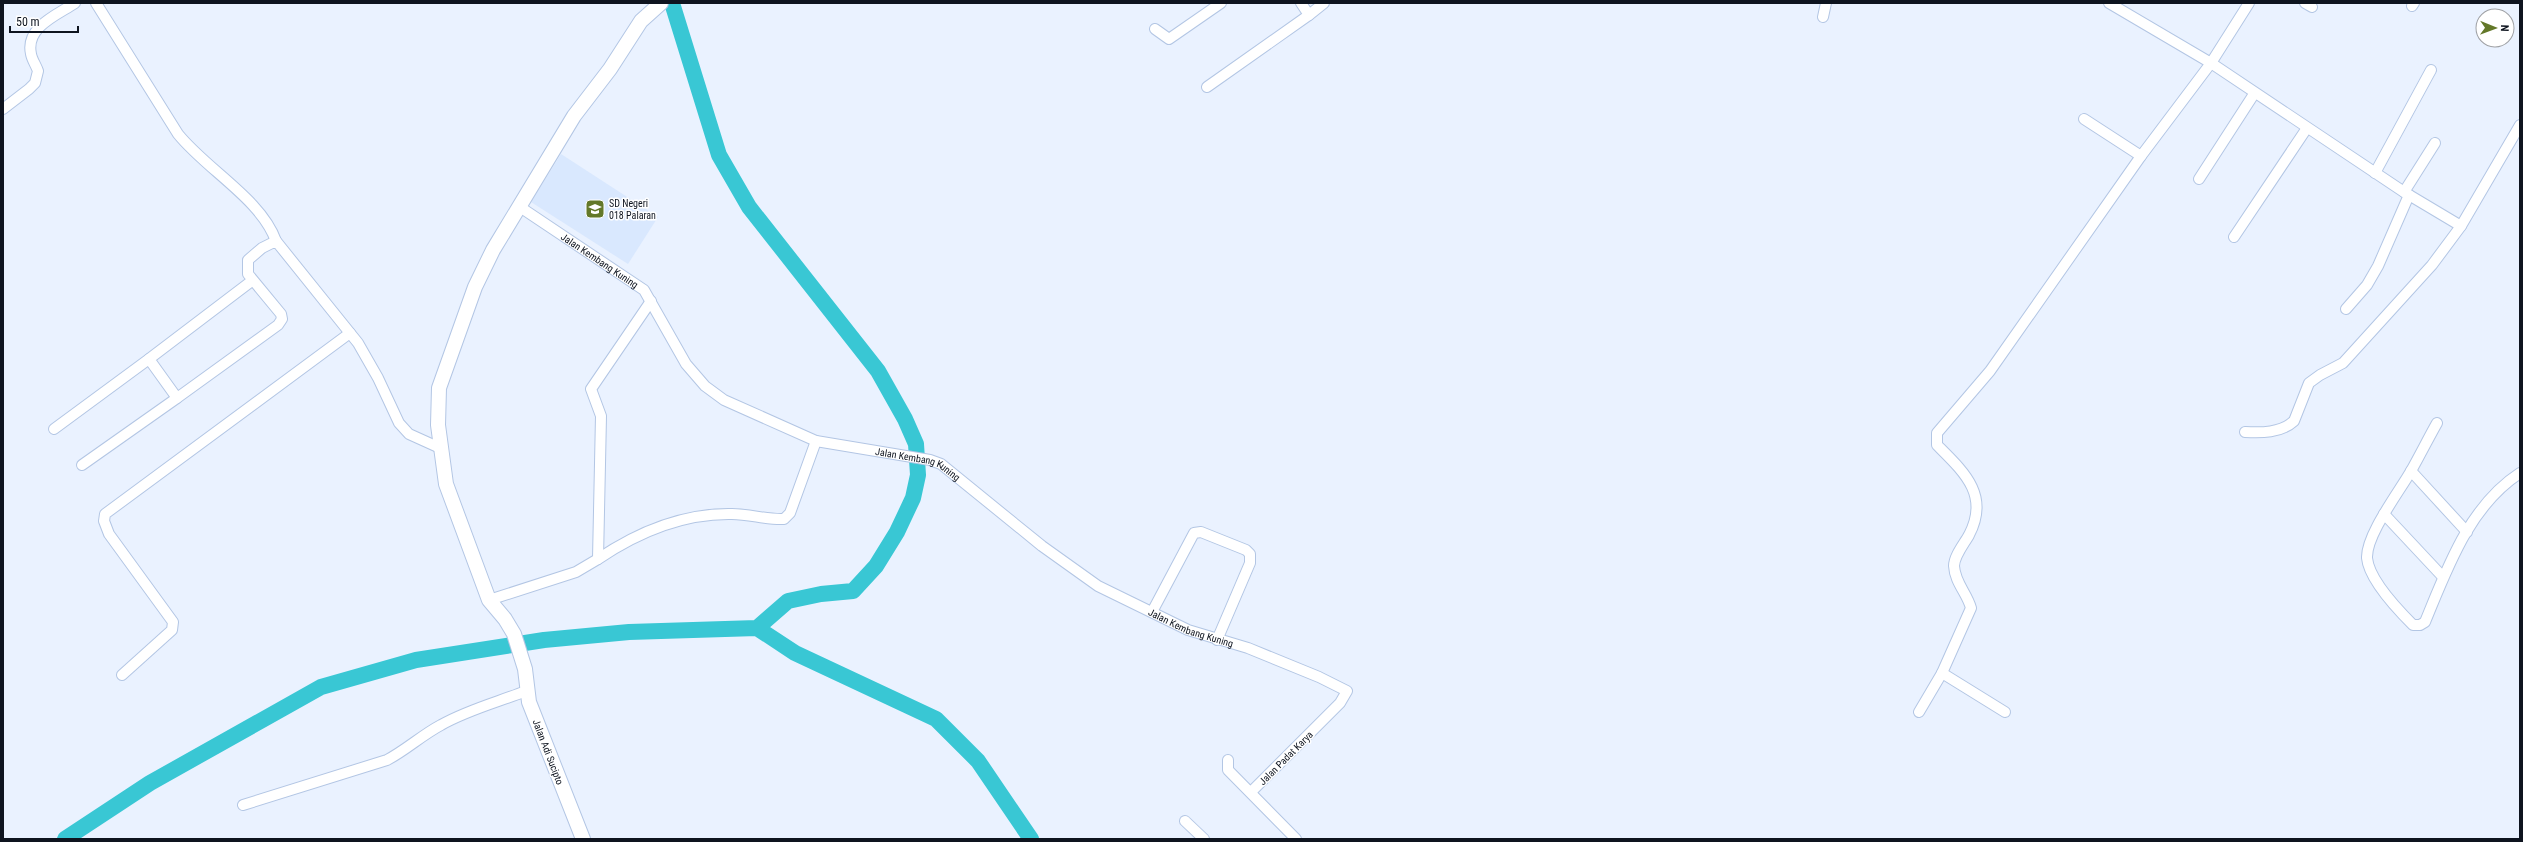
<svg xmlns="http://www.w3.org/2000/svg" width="2523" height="842" font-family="'Roboto Condensed',sans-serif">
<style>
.built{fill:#d9e8fe}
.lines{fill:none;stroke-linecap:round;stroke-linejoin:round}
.river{stroke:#39c7d4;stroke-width:16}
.street-casing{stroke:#b3c6e4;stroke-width:12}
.secondary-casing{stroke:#b3c6e4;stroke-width:16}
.street{stroke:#fff;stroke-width:10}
.secondary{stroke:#fff;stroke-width:14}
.labels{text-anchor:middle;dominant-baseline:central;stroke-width:3;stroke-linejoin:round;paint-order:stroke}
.poi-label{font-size:10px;fill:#0e141f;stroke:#fff;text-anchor:start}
.street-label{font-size:10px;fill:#0e141f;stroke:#fff}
</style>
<rect width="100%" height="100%" fill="#eaf2ff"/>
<path class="built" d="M 561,154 L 658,217 L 628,264 L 531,202 Z"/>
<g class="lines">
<path class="river" d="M 672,3 L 719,155 L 749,207 L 878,371 L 905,419 L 916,444 L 918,475 L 913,498 L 897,532 L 876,566 L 853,591 L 821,594 L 788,601 L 757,628
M 65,839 L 150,783 L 321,687 L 416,660 L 544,640 L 629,632 L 757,628 L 795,653 L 936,719 L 978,761 L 1031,839"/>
<g class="street-casing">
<g id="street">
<path d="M 96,3 L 178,134 C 207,170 261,199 276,241"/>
<path d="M 1301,3 L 1309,15 L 1324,3"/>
<path d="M 2109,3 L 2211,63 L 2404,192 L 2461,226 L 2520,125"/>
<path d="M 2305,3 L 2312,7"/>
<path d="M 2412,6 L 2414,3"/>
<path d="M 1823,17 L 1826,3"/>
<path d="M 1155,29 L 1169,39 L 1221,3"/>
<path d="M 1207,87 L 1309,15"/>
<path d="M 3,109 L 29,89 L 35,83 L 38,71 C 36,65 32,60 31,54 C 25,27 57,15 75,3"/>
<path d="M 2084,119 L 2141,156"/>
<path d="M 2375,173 L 2431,70"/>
<path d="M 2199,179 L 2254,94"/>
<path d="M 2404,192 L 2435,143"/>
<path id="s1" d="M 520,207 L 644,290 L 686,364 L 705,386 L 724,400 L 816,441 L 930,460 L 941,464 L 1042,546 L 1098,586 L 1188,630 L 1248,648 L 1319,677 L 1347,691 L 1340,703 L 1251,792"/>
<path d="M 2234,237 L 2307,128"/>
<path d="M 253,280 L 149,359 L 177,398 L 278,325 L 282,319 L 281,314 L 248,274 L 248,260 L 262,248 L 276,241 L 358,343 L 378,378 L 399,423 L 409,434 L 440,448"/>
<path d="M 2346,309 L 2367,285 L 2378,266 L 2409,195"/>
<path d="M 2437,423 C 2428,439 2420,455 2411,471 C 2399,492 2366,535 2367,558 C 2369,580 2398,610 2413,625 L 2420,625 L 2425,622 C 2447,569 2469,506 2520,473"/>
<path d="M 54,429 L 149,359"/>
<path d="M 2245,432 C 2261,433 2281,433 2294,421 L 2309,383 L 2320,375 L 2343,363 L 2432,265 L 2461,226"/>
<path d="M 82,465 L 177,398"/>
<path d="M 2411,471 L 2467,532"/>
<path d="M 2384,514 L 2443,577"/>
<path d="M 598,559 C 638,532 683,513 732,514 C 750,514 767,520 784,519 L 790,513 L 816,441"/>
<path d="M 489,600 L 576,572 L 598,559 L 601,416 L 591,389 L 651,301"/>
<path d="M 1152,612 L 1194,533 L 1201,532 L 1246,550 L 1250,554 L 1250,563 L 1217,640"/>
<path d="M 1942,673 L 2005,712"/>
<path d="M 122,675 L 172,630 L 173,622 L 109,534 L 104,521 L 105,514 L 350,333"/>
<path d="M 1919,712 L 1942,673 L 1971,608 C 1967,593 1955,583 1954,566 C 1954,556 1964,544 1969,535 C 1990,495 1964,472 1937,445 L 1937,433 L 1990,371 L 2141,156 L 2211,63 L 2249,3"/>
<path d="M 1228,760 L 1228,770 L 1296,839"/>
<path d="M 243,805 L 387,760 C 406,750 422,735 441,725 C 467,710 498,702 526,691"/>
<path d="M 1185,821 L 1204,839"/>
</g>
</g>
<g class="secondary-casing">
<path id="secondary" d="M 583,839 L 529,702 L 525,669 L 514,634 L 505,619 L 489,600 L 446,484 L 438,425 L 439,388 L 475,287 L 493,250 L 574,116 L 610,69 L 641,21 L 661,3"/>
</g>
<use href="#street" class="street"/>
<use href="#secondary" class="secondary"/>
</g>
<defs>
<g id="school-square" transform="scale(1)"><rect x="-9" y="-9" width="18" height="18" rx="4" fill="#637829" stroke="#fff"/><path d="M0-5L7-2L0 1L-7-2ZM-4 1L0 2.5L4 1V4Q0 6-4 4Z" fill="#fff"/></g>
</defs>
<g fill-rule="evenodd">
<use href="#school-square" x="595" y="209"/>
</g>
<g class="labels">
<g class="poi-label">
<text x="609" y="203">SD Negeri<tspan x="609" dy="12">018 Palaran</tspan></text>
</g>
<g class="street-label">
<text stroke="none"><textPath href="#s1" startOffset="96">Jalan Kembang Kuning</textPath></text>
<text stroke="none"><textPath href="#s1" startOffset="493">Jalan Kembang Kuning</textPath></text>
<text stroke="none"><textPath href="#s1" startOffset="816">Jalan Kembang Kuning</textPath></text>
<text transform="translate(548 752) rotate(69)">Jalan Adi Sucipto</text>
<text transform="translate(1286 758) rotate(-45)">Jalan Padat Karya</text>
</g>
</g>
<rect width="2523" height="842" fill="none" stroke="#0e141f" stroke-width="8"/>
<g transform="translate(2495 28) rotate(91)"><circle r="19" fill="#ffffff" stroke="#9fa1a5"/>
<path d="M0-3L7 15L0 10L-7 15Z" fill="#637829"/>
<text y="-6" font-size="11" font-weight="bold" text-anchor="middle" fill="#0e141f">N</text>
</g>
<path d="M10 26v6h68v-6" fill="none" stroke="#0e141f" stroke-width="2"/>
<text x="16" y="26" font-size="12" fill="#0e141f" stroke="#ffffff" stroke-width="3" paint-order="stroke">50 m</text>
</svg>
